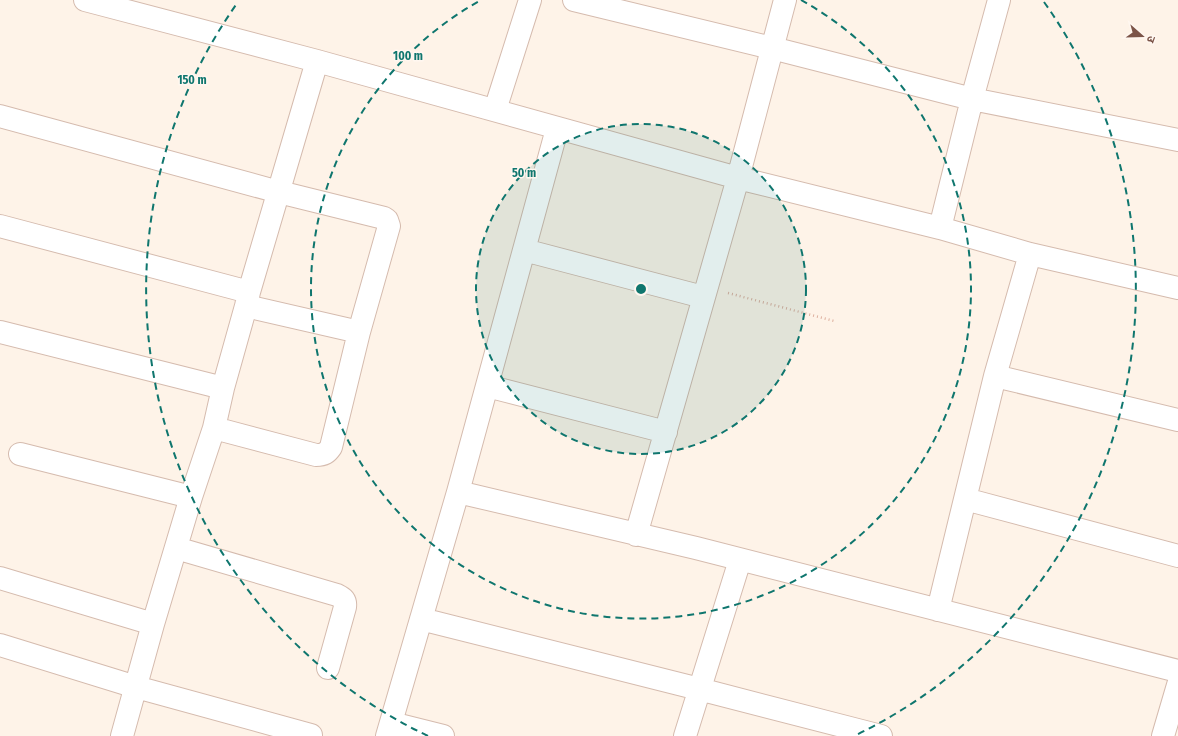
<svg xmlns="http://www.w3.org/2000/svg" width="1178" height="736" font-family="'Fira Sans Condensed','Noto Sans Devanagari',sans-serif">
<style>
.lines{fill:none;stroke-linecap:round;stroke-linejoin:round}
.minor-casing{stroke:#d5bbae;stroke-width:24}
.path{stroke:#ddaf9e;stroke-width:2.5;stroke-dasharray:1 3;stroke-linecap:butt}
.minor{stroke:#fff;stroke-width:22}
.ring{fill:none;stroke:#0f766e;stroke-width:2;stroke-dasharray:7 5}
.centre{fill:#0f766e;stroke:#fff7f0;stroke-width:2}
.ring-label{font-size:12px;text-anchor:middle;font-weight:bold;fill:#0f766e;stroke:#fff7f0;stroke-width:3;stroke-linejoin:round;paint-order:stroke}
</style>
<rect width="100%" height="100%" fill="#fef3e8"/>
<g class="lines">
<g class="minor-casing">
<path id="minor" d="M 85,0 L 317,61 L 738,178 L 940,228 L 1030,254 L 1178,288
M 574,0 L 772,48 L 972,99 L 1178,140
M 495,110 L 530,0
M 0,116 L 279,192 L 384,218 L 387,220 L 389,226 L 359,332 L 331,447 C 327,453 324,455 316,455 L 214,428
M 0,226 L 249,292
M 940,228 L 972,99 L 999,0
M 524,250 L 703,297
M 246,306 L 359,332
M 0,332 L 223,388
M 995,376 L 1178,420
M 487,386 L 666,432
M 20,454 L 191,497
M 458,492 L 696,548 L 1178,671
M 965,499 L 1178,556
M 636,535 L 738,178 L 785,0
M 176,548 L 337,595 C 343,598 346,600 345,607 L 328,668
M 0,578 L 153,624
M 938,610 L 995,376 L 1030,254
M 421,619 L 699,689 L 881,736
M 0,645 L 136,687 L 311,735 L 310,736
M 391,723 L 443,736
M 122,736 L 153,624 L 191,497 L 214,428 L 223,388 L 246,306 L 249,292 L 317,61
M 387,736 L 458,492 L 557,129
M 685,736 L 740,560
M 1163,736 L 1178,685"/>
</g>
<path class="path" d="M 728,293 L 834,321"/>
<use href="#minor" class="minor"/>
</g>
<circle cx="641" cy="289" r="165" fill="#0f766e" fill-opacity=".12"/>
<g class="ring">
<circle cx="641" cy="289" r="165"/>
<path d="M801 0A330 330 0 1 1 481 0"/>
<path d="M428 736A495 495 0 0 1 238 2M1044 2A495 495 0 0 1 854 736"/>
</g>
<circle cx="641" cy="289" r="6" class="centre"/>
<g class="ring-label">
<text x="408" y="60">100 m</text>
<text x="192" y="84">150 m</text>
<text x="524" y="177">50 m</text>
</g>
<g transform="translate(1142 36) rotate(110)" stroke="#fff7f0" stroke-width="3" paint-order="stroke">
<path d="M0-3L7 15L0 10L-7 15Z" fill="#7c5448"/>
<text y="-6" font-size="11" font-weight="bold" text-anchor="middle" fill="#7c5448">उ</text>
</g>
</svg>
